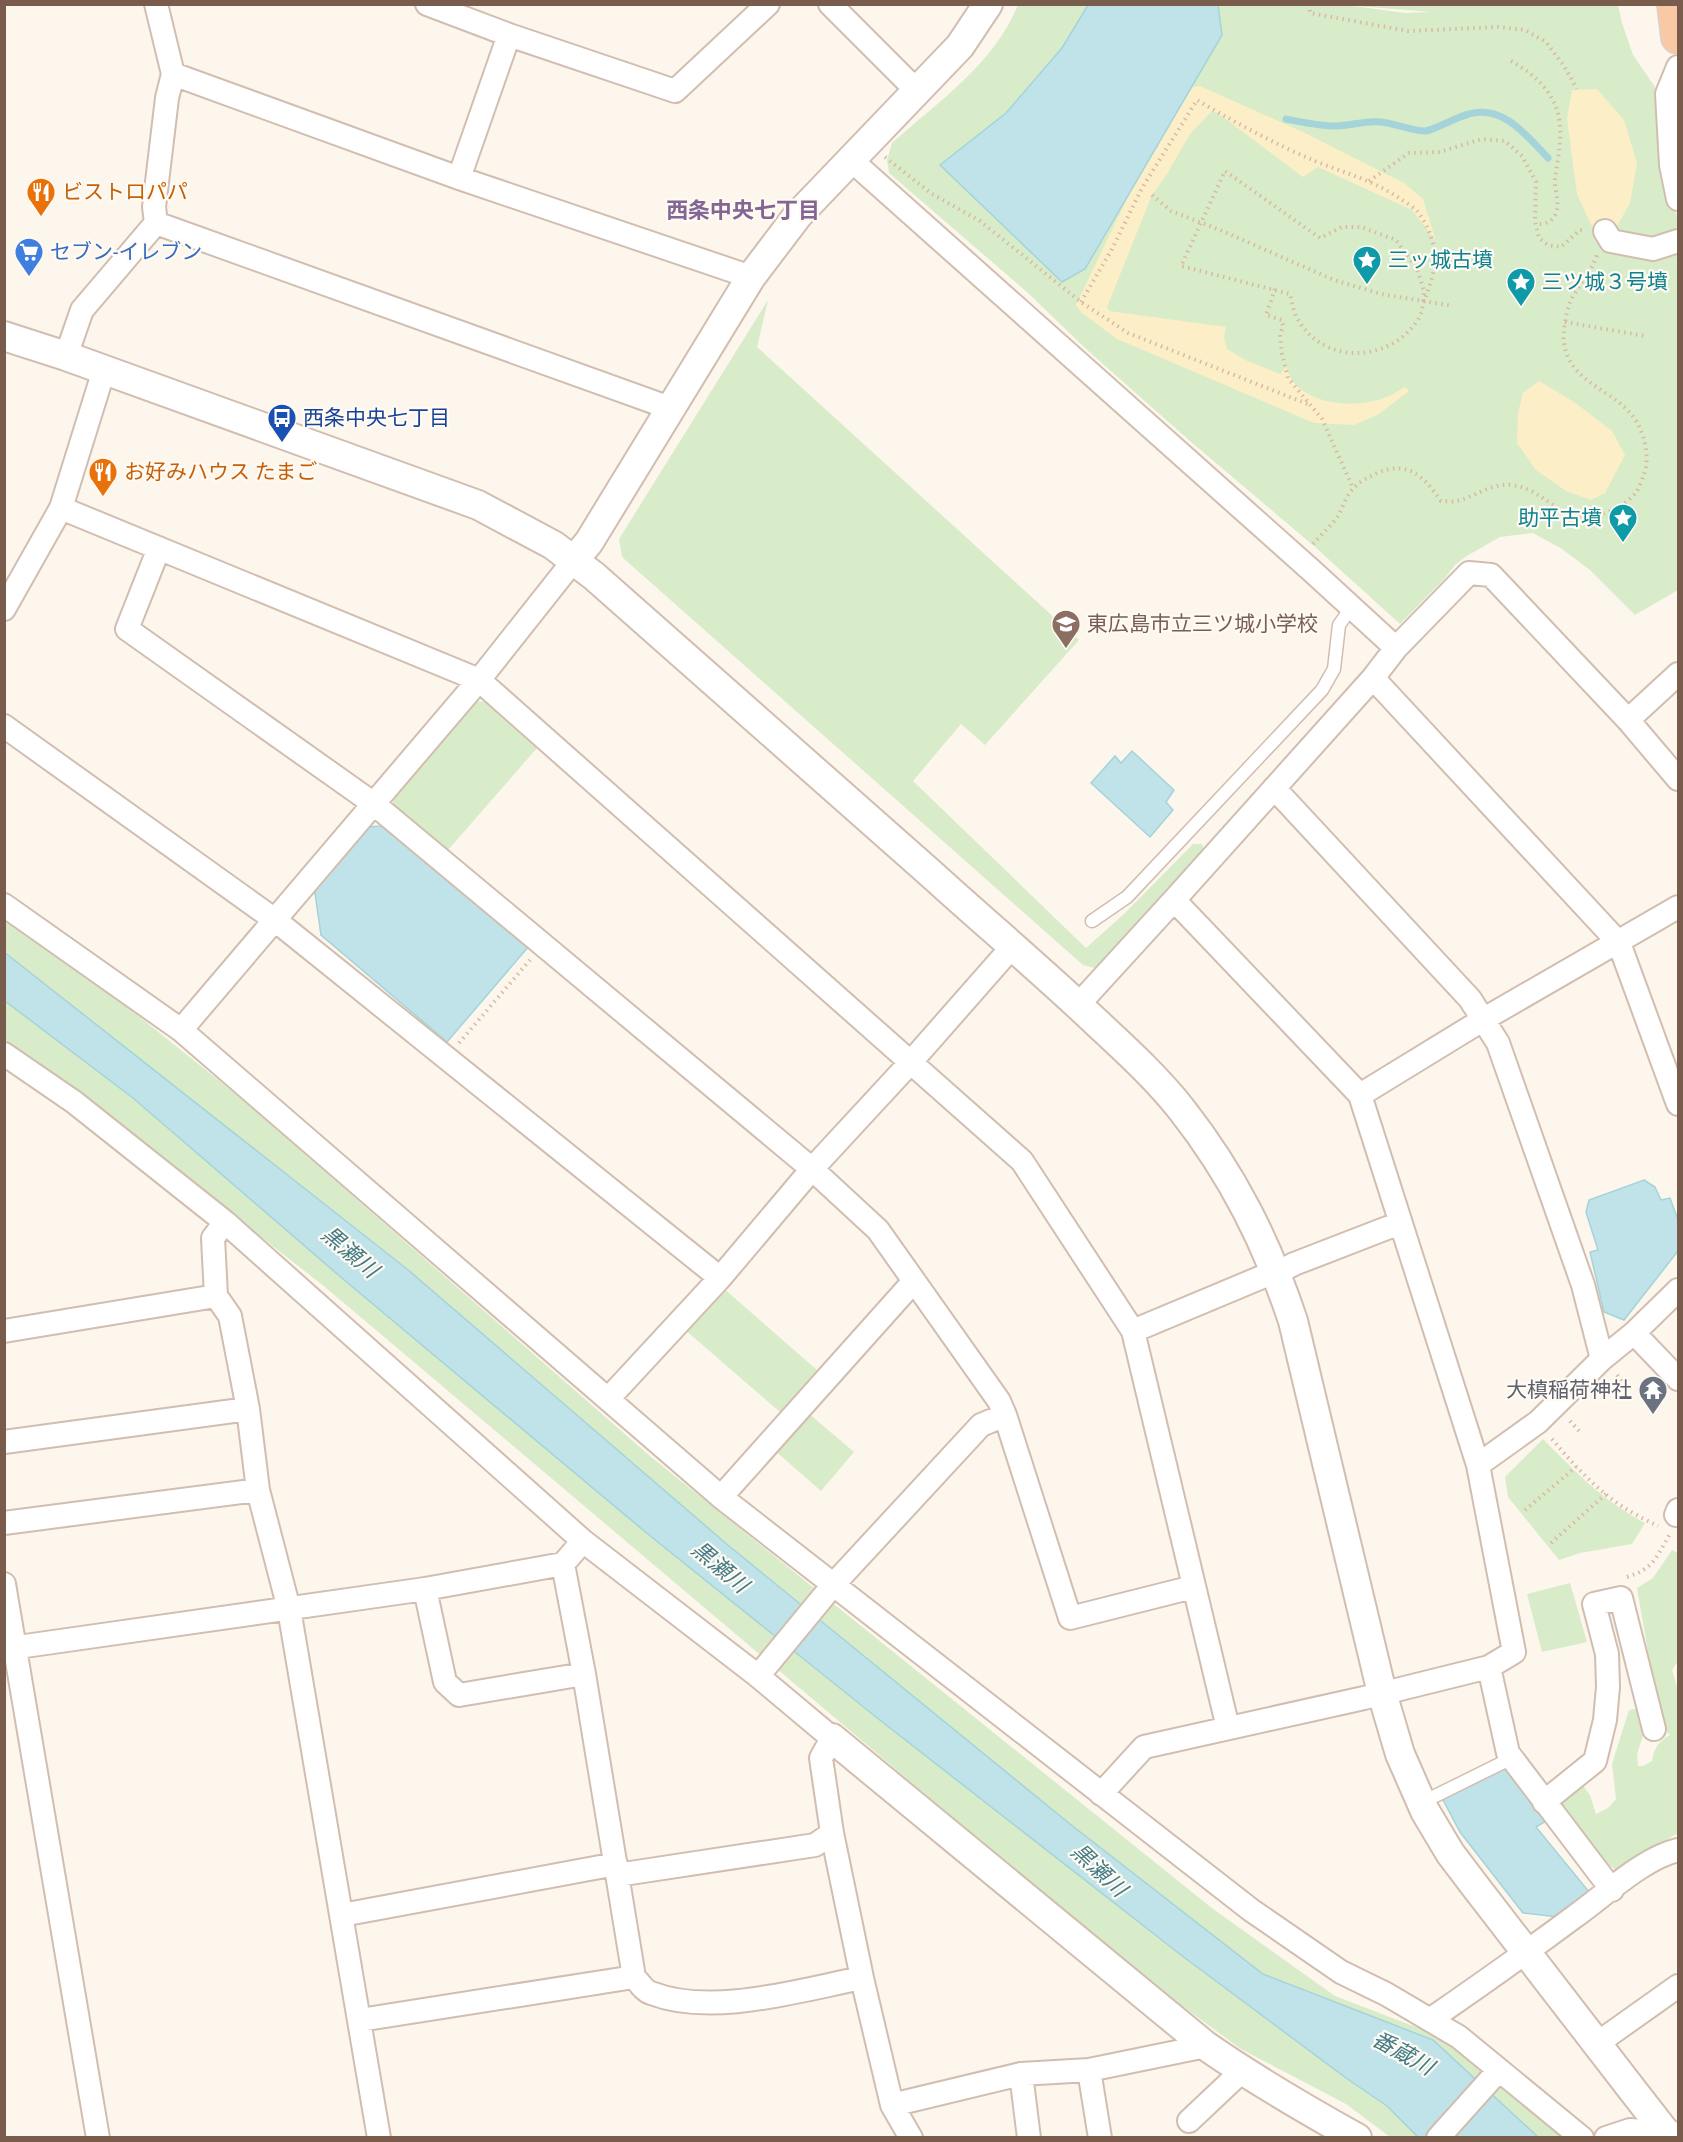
<svg xmlns="http://www.w3.org/2000/svg" width="1683" height="2142" font-family="'Roboto Condensed','Noto Sans JP',sans-serif">
<style>
.green{fill:#d8ecc9}
.sand{fill:#fcefc7}
.water{fill:#bfe3e8;stroke:#a5d3da;stroke-width:1.5}
.lines{fill:none;stroke-linecap:round;stroke-linejoin:round}
.stream{stroke:#a5d3da;stroke-width:7}
.service-casing{stroke:#d1beb0;stroke-width:15}
.minor-casing{stroke:#d1beb0;stroke-width:26}
.tertiary-casing{stroke:#d1beb0;stroke-width:32}
.trunk-casing{stroke:#dad1cd;stroke-width:36}
.path{stroke:#d9b8a5;stroke-width:4;stroke-dasharray:1.5 4.5;stroke-linecap:butt}
.service{stroke:#fff;stroke-width:12}
.minor{stroke:#fff;stroke-width:22}
.tertiary{stroke:#fff;stroke-width:28}
.trunk{stroke:#f9c8a4;stroke-width:33}
.labels{text-anchor:middle;dominant-baseline:central;stroke-width:4.5;stroke-linejoin:round;paint-order:stroke}
.food-label{font-size:21px;fill:#c56008;stroke:#fffaf3;text-anchor:start}
.shop-label{font-size:21px;fill:#366cbe;stroke:#fffaf3;text-anchor:start}
.culture-label{font-size:21px;fill:#0d838f;stroke:#fffaf3;text-anchor:start}
.transit-label{font-size:21px;fill:#164399;stroke:#fffaf3;text-anchor:start}
.education-label{font-size:21px;fill:#785e54;stroke:#fffaf3;text-anchor:start}
.worship-label{font-size:21px;fill:#5b616d;stroke:#fffaf3;text-anchor:end}
.neighbourhood-label{font-size:22px;font-weight:bold;fill:#846695;stroke:#fffaf3}
.water-label{font-size:22px;font-style:italic;fill:#437c86;stroke:#fffaf3}
</style>
<rect width="100%" height="100%" fill="#fdf6ec"/>
<path class="green" d="M 1339,4 L 1405,13 L 1431,12 L 1345,5 L 1618,5 L 1622,23 L 1633,55 L 1655,87 L 1657,111 L 1665,162 L 1678,222 L 1678,590 L 1635,615 L 1590,570 L 1562,549 L 1533,533 L 1500,537 L 1465,557 L 1455,565 L 1445,578 L 1400,624 L 1315,547 L 1190,441 L 1086,349 L 1028,293 L 889,173 L 887,160 L 892,143 C 939,101 993,65 1018,5 Z
M 768,300 L 757,347 L 1079,640 L 985,745 L 961,724 L 913,781 L 1086,948 L 1124,914 L 1193,844 L 1202,844 L 1204,850 L 1099,969 L 1083,965 L 622,557 L 619,539 Z
M 474,701 L 485,702 L 537,748 L 448,850 L 393,804 L 394,794 Z
M 4,919 L 92,979 L 242,1099 L 651,1457 L 1213,1909 L 1335,1996 L 1447,2039 L 1543,2116 L 1561,2137 L 1390,2137 L 1346,2104 L 1241,2049 L 1137,1973 L 325,1287 L 48,1070 L 5,1040 Z
M 721,1286 L 817,1370 L 780,1412 L 683,1328 Z
M 807,1412 L 854,1452 L 821,1491 L 773,1449 Z
M 1543,1439 C 1578,1474 1601,1499 1645,1523 L 1632,1544 L 1580,1553 L 1559,1560 L 1508,1497 L 1505,1477 Z
M 1672,1550 L 1678,1553 L 1678,1661 L 1672,1670 L 1678,1690 L 1678,1835 L 1676,1834 L 1641,1856 L 1619,1872 L 1598,1857 L 1564,1811 L 1561,1801 L 1581,1783 L 1590,1795 L 1596,1814 L 1608,1808 L 1616,1799 L 1612,1764 L 1629,1710 L 1640,1708 L 1643,1736 L 1637,1754 L 1638,1766 L 1643,1766 L 1652,1761 C 1654,1748 1658,1742 1670,1735 L 1666,1731 L 1652,1675 L 1637,1588 L 1653,1578 Z
M 1570,1583 L 1587,1642 L 1542,1652 L 1527,1594 Z"/>
<path class="sand" d="M 1200,86 L 1305,133 L 1404,183 L 1423,199 L 1436,241 L 1412,210 L 1318,167 L 1303,177 L 1219,114 L 1212,111 L 1190,134 L 1167,174 L 1152,195 L 1107,307 L 1109,311 L 1226,327 L 1224,337 L 1227,349 L 1247,361 L 1280,374 L 1286,367 C 1289,375 1294,385 1302,390 C 1324,406 1358,407 1384,398 C 1391,396 1398,391 1405,387 L 1409,391 L 1379,414 L 1354,425 L 1314,423 L 1117,339 L 1082,313 L 1076,305 L 1134,184 L 1188,88 Z
M 1597,89 L 1624,120 L 1637,163 L 1630,203 L 1616,228 L 1595,233 L 1577,194 L 1567,119 L 1572,90 Z
M 1539,381 L 1574,402 L 1612,431 L 1625,455 L 1605,493 L 1591,500 L 1566,491 L 1536,470 L 1517,443 L 1518,413 L 1523,393 Z"/>
<path class="water" d="M 1088,5 L 1218,5 L 1222,35 L 1085,269 L 1062,282 L 940,165 L 1006,113 L 1062,48 Z
M 1132,751 L 1174,790 L 1166,802 L 1173,810 L 1150,837 L 1091,783 L 1115,756 L 1121,763 Z
M 383,826 L 529,946 L 447,1042 L 321,935 L 314,886 L 366,827 Z
M 4,952 L 407,1269 L 729,1546 L 1070,1824 L 1263,1974 L 1433,2040 L 1538,2137 L 1418,2137 L 1387,2106 L 1346,2078 L 1181,1955 L 881,1721 L 649,1535 L 343,1279 L 133,1098 L 5,1001 Z
M 1644,1180 L 1655,1187 L 1661,1200 L 1670,1198 L 1678,1220 L 1678,1251 L 1624,1320 L 1604,1312 L 1590,1252 L 1598,1250 L 1586,1212 L 1589,1200 Z
M 1504,1765 L 1546,1821 L 1536,1827 L 1590,1893 L 1558,1917 L 1523,1913 L 1460,1832 L 1441,1796 Z"/>
<g class="lines">
<path class="stream" d="M 1286,119 C 1302,122 1319,126 1336,126 C 1351,126 1366,120 1381,122 C 1393,123 1416,132 1426,131 C 1441,127 1454,118 1469,114 C 1503,104 1527,136 1548,158"/>
<g class="service-casing">
<path id="service" d="M 1092,921 L 1127,897 L 1322,690 L 1334,669 L 1339,625 L 1351,608
M 1435,1796 L 1512,1758"/>
</g>
<g class="minor-casing">
<path id="minor" d="M 427,4 L 509,35 L 675,91 L 768,4
M 830,4 L 906,80 L 919,89
M 1678,67 L 1667,94 L 1671,165 L 1678,199
M 173,74 L 459,178 L 751,277
M 851,160 L 1312,571 L 1396,648
M 459,178 L 509,35
M 156,223 L 670,408
M 1605,231 L 1611,241 L 1653,249 L 1678,241
M 66,356 L 82,310 L 156,223 L 154,207 L 167,98 L 173,74 L 156,4
M 61,508 L 479,680 L 1022,1161 L 1133,1331 L 1228,1728
M 159,548 L 127,629 L 374,804 L 812,1169 L 878,1230 L 999,1401 L 1005,1415 L 1070,1618 L 1193,1587
M 4,609 L 61,508 L 104,370
M 1373,678 L 1619,943 L 1678,1104
M 1628,720 L 1678,674
M 4,726 L 275,920 L 720,1278
M 1274,788 L 1470,999 L 1498,1043 L 1583,1285 L 1602,1359
M 4,905 L 181,1030 L 721,1497 L 1251,1910 L 1341,1972 L 1386,1994 L 1459,2037 L 1582,2138
M 1078,1005 L 1174,900 L 1373,678 L 1396,648 L 1469,573 L 1491,575 L 1628,720 L 1678,779
M 181,1030 L 479,680 L 574,560
M 4,1054 L 74,1102 L 225,1222 L 583,1541 L 758,1676 L 832,1738 L 821,1758 L 832,1833 L 862,1978 L 892,2105 L 911,2138
M 1360,1095 L 1484,1019 L 1678,907
M 216,1296 L 230,1316 L 248,1409 L 258,1490 L 289,1609 L 379,2138
M 4,1331 L 216,1296 L 213,1238 L 225,1222
M 1133,1331 L 1262,1277 L 1277,1273 L 1294,1264 L 1400,1223
M 1634,1333 L 1678,1379
M 608,1399 L 720,1278 L 812,1169 L 910,1063 L 1012,947
M 4,1442 L 248,1409
M 1478,1465 L 1538,1422 L 1602,1359 L 1634,1333 L 1678,1290
M 721,1497 L 914,1281
M 1676,1515 L 1678,1510
M 4,1523 L 258,1490
M 563,1564 L 584,1674 L 634,1977
M 4,1584 L 98,2138
M 425,1589 L 445,1682 L 459,1695 L 584,1674
M 4,1649 L 425,1589 L 563,1564 L 583,1541
M 1489,1667 L 1508,1753 L 1612,1890
M 758,1676 L 833,1585 L 981,1425 L 1005,1415
M 1101,1794 L 1144,1747 L 1364,1698 L 1489,1667 L 1514,1652 L 1478,1465 L 1360,1095 L 1174,900
M 1544,1802 L 1595,1761 L 1605,1720 L 1608,1687 L 1607,1654 L 1594,1604 L 1621,1598 L 1654,1729
M 617,1875 L 815,1845 L 832,1833
M 342,1915 L 616,1864
M 1431,2019 C 1479,1986 1527,1952 1574,1917 C 1604,1896 1643,1858 1678,1850
M 360,2020 L 634,1977 C 639,1982 644,1991 651,1993 C 712,2017 800,1990 862,1978
M 1598,2045 L 1609,2035 L 1678,1986
M 1089,2070 L 1100,2138
M 1021,2074 L 1029,2138
M 892,2105 L 1021,2074 L 1089,2070 L 1206,2046
M 1189,2121 L 1242,2071
M 1438,2138 L 1499,2070
M 1606,2138 L 1630,2130 L 1666,2133"/>
</g>
<g class="tertiary-casing">
<path id="tertiary" d="M 4,336 L 66,356 L 478,505 L 553,545 L 594,576 C 706,675 817,773 929,872 C 984,922 1041,970 1095,1021 C 1125,1049 1157,1078 1182,1110 C 1233,1175 1267,1243 1293,1321 L 1382,1693 L 1400,1754 L 1425,1811 L 1450,1853 L 1475,1886 L 1634,2092 L 1666,2133 L 1677,2138
M 574,560 L 589,542 L 751,277 L 798,215 L 960,46 L 988,4
M 832,1738 L 1206,2046 C 1255,2080 1305,2109 1357,2138"/>
</g>
<g class="trunk-casing">
<path id="trunk" d="M 1674,4 L 1678,37"/>
</g>
<path class="path" d="M 1309,4 L 1310,13 L 1408,31 L 1498,27 L 1525,30 L 1546,42 L 1564,66 L 1577,89
M 1511,61 C 1531,72 1550,88 1557,110 C 1564,133 1558,156 1555,179 C 1554,190 1561,205 1555,215 C 1551,223 1544,224 1536,224
M 885,157 L 932,194 L 980,221 L 1081,302 L 1128,333 L 1310,405
M 1369,181 L 1409,153 L 1440,152 L 1482,139 L 1505,141 L 1522,156 L 1536,182 L 1535,221 L 1539,238 L 1548,245 L 1561,247 L 1580,230 L 1585,230
M 1152,195 L 1171,211 L 1220,230 L 1334,280 L 1381,294 L 1453,306
M 1275,289 L 1266,315 L 1282,320 L 1283,326 L 1280,335 L 1282,354 L 1288,378 L 1322,419 L 1353,488
M 1081,302 L 1112,249 L 1142,188 L 1197,100 C 1232,121 1277,145 1315,161 C 1345,173 1375,181 1402,200 C 1407,203 1413,207 1417,211 C 1425,220 1432,236 1434,248 C 1438,265 1430,285 1424,301 C 1422,306 1422,313 1419,318 C 1391,364 1321,366 1296,316 C 1293,309 1292,301 1290,294 L 1181,266 L 1225,171 L 1320,238 L 1342,227 L 1361,227 L 1396,240 L 1417,269 L 1424,291 L 1423,302
M 1565,322 L 1645,336
M 1313,544 C 1321,535 1331,526 1338,516 C 1343,507 1346,495 1354,488 C 1360,481 1369,477 1377,473 C 1409,460 1423,476 1441,501 C 1446,501 1451,502 1455,501 C 1475,498 1489,483 1511,485 C 1535,488 1545,502 1564,511 C 1589,522 1616,514 1635,494 C 1639,489 1642,480 1644,474 C 1651,457 1643,427 1631,414 C 1609,388 1570,382 1564,343 C 1562,334 1567,306 1572,298 C 1581,283 1591,272 1597,255
M 459,1043 L 530,960
M 1617,1375 L 1624,1384
M 1570,1421 L 1579,1431
M 1552,1439 C 1572,1463 1594,1487 1620,1505 C 1632,1513 1646,1520 1658,1526
M 1525,1510 L 1576,1467
M 1551,1543 L 1606,1494
M 1627,1577 C 1655,1568 1656,1557 1670,1534"/>
<use href="#service" class="service"/>
<use href="#minor" class="minor"/>
<use href="#tertiary" class="tertiary"/>
<use href="#trunk" class="trunk"/>
</g>
<defs>
<g id="restaurant-pin" transform="scale(1.5)"><path d="M0 17L-7.5 6A9.5 9.5 0 1 1 7.5 6Z" fill="#e8710a" stroke="#fffaf3"/><path d="M-5-6h1v4h1v-4h1v4h1v-4h1v5L-1.5 .5V6h-2V.5L-5-1ZM5-6V6H3V1.5H1.5Q1.5-4 5-6Z" fill="#fff"/></g>
<g id="supermarket-pin" transform="scale(1.5)"><path d="M0 17L-7.5 6A9.5 9.5 0 1 1 7.5 6Z" fill="#3f7fe0" stroke="#fffaf3"/><path d="M-6-5.5h2.5l.6 2H6L4.5 2H-2.5L-4.4-4H-6ZM-1.5 3.2a1.3 1.3 0 1 0 .1 0ZM3 3.2a1.3 1.3 0 1 0 .1 0Z" fill="#fff"/></g>
<g id="sight-pin" transform="scale(1.5)"><path d="M0 17L-7.5 6A9.5 9.5 0 1 1 7.5 6Z" fill="#0f9aa8" stroke="#fffaf3"/><path d="M0-6L1.8-2.2L6-1.7L2.9 1.2L3.7 5.4L0 3.3L-3.7 5.4L-2.9 1.2L-6-1.7L-1.8-2.2Z" fill="#fff"/></g>
<g id="bus-pin" transform="scale(1.5)"><path d="M0 17L-7.5 6A9.5 9.5 0 1 1 7.5 6Z" fill="#1a4fb4" stroke="#fffaf3"/><path d="M-5-6H5V4H4V6H2V4H-2V6H-4V4H-5ZM-3.5-4V0h7V-4ZM-3.5 1.2v1.5H-2V1.2ZM2 1.2v1.5H3.5V1.2Z" fill="#fff"/></g>
<g id="school-pin" transform="scale(1.5)"><path d="M0 17L-7.5 6A9.5 9.5 0 1 1 7.5 6Z" fill="#8d6e63" stroke="#fffaf3"/><path d="M0-5L7-2L0 1L-7-2ZM-4 1L0 2.5L4 1V4Q0 6-4 4Z" fill="#fff"/></g>
<g id="temple-pin" transform="scale(1.5)"><path d="M0 17L-7.5 6A9.5 9.5 0 1 1 7.5 6Z" fill="#6b7280" stroke="#fffaf3"/><path d="M0-6L5-2H3V0L6.5 2.5H4V6H1.5V3h-3V6H-4V2.5H-6.5L-3 0V-2H-5Z" fill="#fff"/></g>
</defs>
<g fill-rule="evenodd">
<use href="#restaurant-pin" x="41" y="192"/>
<use href="#supermarket-pin" x="29" y="252"/>
<use href="#sight-pin" x="1367" y="260"/>
<use href="#sight-pin" x="1521" y="282"/>
<use href="#bus-pin" x="282" y="418"/>
<use href="#restaurant-pin" x="103" y="472"/>
<use href="#sight-pin" x="1623" y="518"/>
<use href="#school-pin" x="1066" y="624"/>
<use href="#temple-pin" x="1653" y="1390"/>
</g>
<g class="labels">
<g class="food-label">
<text x="62" y="192">ビストロパパ</text>
<text x="124" y="472">お好みハウス たまご</text>
</g>
<g class="shop-label">
<text x="50" y="252">セブン-イレブン</text>
</g>
<g class="culture-label">
<text x="1388" y="260">三ッ城古墳</text>
<text x="1542" y="282">三ツ城３号墳</text>
<text x="1602" y="518" text-anchor="end">助平古墳</text>
</g>
<g class="transit-label">
<text x="303" y="418">西条中央七丁目</text>
</g>
<g class="education-label">
<text x="1087" y="624">東広島市立三ツ城小学校</text>
</g>
<g class="worship-label">
<text x="1632" y="1390">大槙稲荷神社</text>
</g>
<g class="neighbourhood-label">
<text x="743" y="210">西条中央七丁目</text>
</g>
<g class="water-label">
<text transform="translate(350 1252) rotate(40)">黒瀬川</text>
<text transform="translate(720 1567) rotate(40)">黒瀬川</text>
<text transform="translate(1099 1870) rotate(43)">黒瀬川</text>
<text transform="translate(1403 2053) rotate(29)">番蔵川</text>
</g>
</g>
<rect width="1683" height="2142" fill="none" stroke="#7a5c4d" stroke-width="12"/>
</svg>
